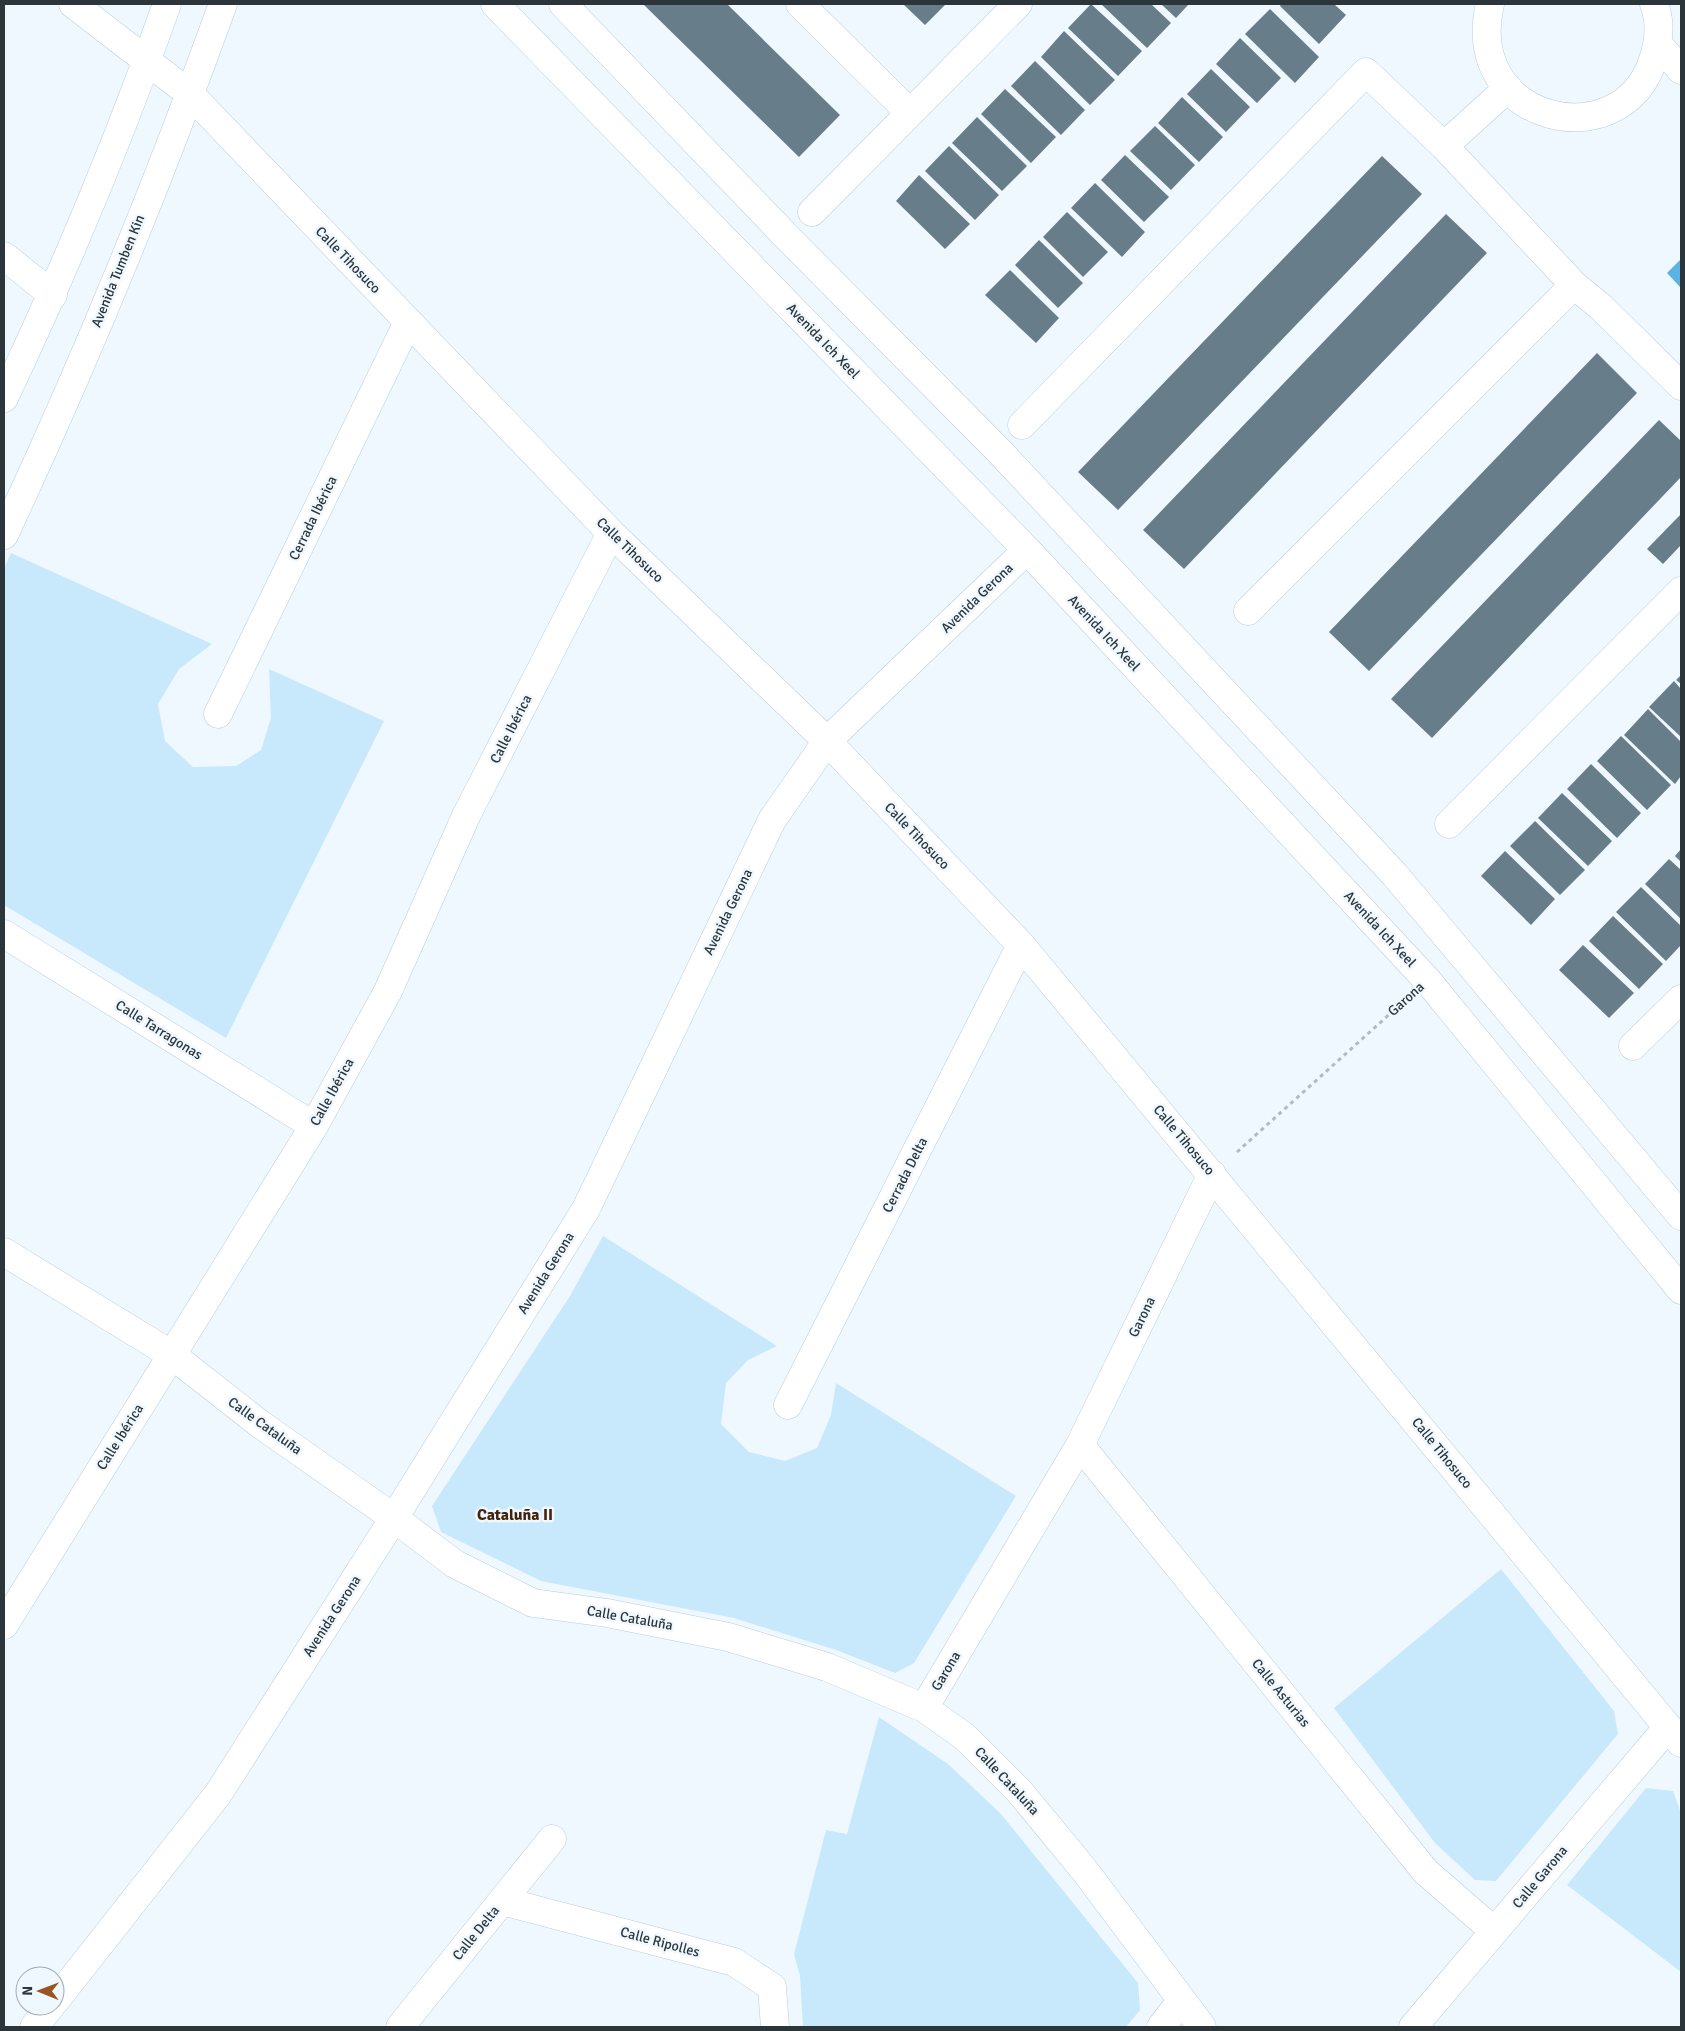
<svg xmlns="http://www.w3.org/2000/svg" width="1685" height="2031" font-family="Signika,sans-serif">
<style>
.green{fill:#c8e9fc}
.water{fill:#5ab3e2}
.building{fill:#687d8a}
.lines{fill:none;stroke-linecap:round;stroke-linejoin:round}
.street-casing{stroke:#b7cedc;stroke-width:29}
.secondary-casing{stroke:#b7cedc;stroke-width:29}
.path{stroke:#b2bbc0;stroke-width:3;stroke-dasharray:4 4;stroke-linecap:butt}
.street{stroke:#fff;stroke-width:28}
.secondary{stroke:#fff;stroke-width:28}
.labels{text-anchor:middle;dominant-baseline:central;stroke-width:5;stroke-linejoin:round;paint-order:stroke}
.street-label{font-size:14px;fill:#2c353a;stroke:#eff8fe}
.quarter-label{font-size:16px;font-weight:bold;fill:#42230b;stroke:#eff8fe}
</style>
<rect width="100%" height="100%" fill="#eff8fe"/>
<path class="green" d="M 11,553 L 212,644 L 179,669 L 158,704 L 165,741 L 193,767 L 236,766 L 261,750 L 271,718 L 269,669 L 384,721 L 226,1038 L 4,905 L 4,568 Z
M 603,1236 L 777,1346 L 748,1360 L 726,1383 L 721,1424 L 749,1452 L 785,1461 L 817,1448 L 831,1415 L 836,1383 L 1016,1496 L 914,1663 L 895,1673 L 836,1650 L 734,1618 L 541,1581 L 441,1532 L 432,1506 L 570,1296 Z
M 1501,1569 L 1614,1711 L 1618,1734 L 1496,1881 L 1475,1880 L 1435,1843 L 1334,1708 Z
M 879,1717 L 948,1764 L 1001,1814 L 1138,1983 L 1140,2010 L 1126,2027 L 803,2027 L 800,1976 L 794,1954 L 826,1830 L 847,1834 Z
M 1646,1788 L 1673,1791 L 1681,1813 L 1681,1972 L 1567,1885 Z"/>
<path class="water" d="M 1681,259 L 1681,288 L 1667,273 Z"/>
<path class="building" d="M 643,4 L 727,4 L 840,115 L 799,157 Z
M 903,4 L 946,4 L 925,25 Z
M 1091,4 L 1142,51 L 1118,76 L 1068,28 Z
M 1101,4 L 1151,4 L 1171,23 L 1147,48 Z
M 1161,4 L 1189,4 L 1176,18 Z
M 1281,4 L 1334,4 L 1346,15 L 1319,44 L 1280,6 Z
M 1270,9 L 1319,57 L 1295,83 L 1245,34 Z
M 1064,31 L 1115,80 L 1090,105 L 1041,57 Z
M 1240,38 L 1281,78 L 1257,103 L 1216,64 Z
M 1035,61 L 1085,110 L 1061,135 L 1011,86 Z
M 1211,69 L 1250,107 L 1226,132 L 1187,94 Z
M 1005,89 L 1056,137 L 1031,163 L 981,114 Z
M 1182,97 L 1223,137 L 1199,162 L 1158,123 Z
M 977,117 L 1027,166 L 1002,191 L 952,143 Z
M 1155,126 L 1195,165 L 1171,190 L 1130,151 Z
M 949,146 L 999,195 L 975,220 L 925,171 Z
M 1125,155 L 1169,197 L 1144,222 L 1101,180 Z
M 1382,156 L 1422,194 L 1118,510 L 1078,472 Z
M 919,175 L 970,224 L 945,249 L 896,201 Z
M 1095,183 L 1145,232 L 1122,257 L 1071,208 Z
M 1067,212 L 1108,252 L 1083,277 L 1043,237 Z
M 1446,214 L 1487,253 L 1184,569 L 1143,530 Z
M 1039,240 L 1083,283 L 1058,308 L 1015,265 Z
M 1010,270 L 1059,318 L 1036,343 L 985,295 Z
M 1597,353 L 1637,393 L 1369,671 L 1329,632 Z
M 1659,420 L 1681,441 L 1681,477 L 1432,738 L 1391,699 Z
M 1681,514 L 1681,545 L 1663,564 L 1647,549 Z
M 1681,675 L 1681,684 L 1676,680 Z
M 1674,681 L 1681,689 L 1681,737 L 1649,707 Z
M 1648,709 L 1681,742 L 1681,776 L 1675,784 L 1624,735 Z
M 1621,736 L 1671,785 L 1647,810 L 1597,761 Z
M 1591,764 L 1641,813 L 1617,838 L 1567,789 Z
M 1562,793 L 1612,841 L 1588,866 L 1538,818 Z
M 1535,821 L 1585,870 L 1560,895 L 1510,846 Z
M 1681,849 L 1681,862 L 1675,856 Z
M 1505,851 L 1555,899 L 1531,925 L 1481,876 Z
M 1669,859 L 1681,870 L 1681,919 L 1645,884 Z
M 1641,887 L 1681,926 L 1681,945 L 1666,961 L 1616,912 Z
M 1613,916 L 1663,964 L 1639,989 L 1589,941 Z
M 1583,945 L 1634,993 L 1609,1018 L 1559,970 Z"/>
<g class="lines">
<g class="street-casing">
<path id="street" d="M 73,4 L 190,94 L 611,533 L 827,741 L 1021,945 L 1681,1743
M 800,4 L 910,113
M 1490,4 C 1462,123 1621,159 1653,60 C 1659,42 1661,22 1654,4
M 1658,44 L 1681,70
M 1444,146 L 1508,88
M 812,212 L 1018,4
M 4,256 L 53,295
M 1022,425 L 1366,72 L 1444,146 L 1574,285 L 1601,307 L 1681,386
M 1248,611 L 1574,285
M 218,714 L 408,322
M 1449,824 L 1681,591
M 4,934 L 314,1126
M 1633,1046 L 1681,999
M 4,1252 L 172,1355 L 260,1424 L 394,1518 L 455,1564 L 533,1603 L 607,1613 L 728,1637 L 827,1667 L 924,1708 L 965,1737 L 1019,1791 L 1085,1871 L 1202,2027
M 788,1405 L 1021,945
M 1080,1445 L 1426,1872 L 1494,1931
M 4,1625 L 314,1126 L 388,991 L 466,816 L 611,533
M 924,1708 L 1080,1445 L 1212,1174
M 502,1901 L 734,1962 L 772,1987 L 775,2027
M 55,2001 L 218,1794 L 394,1518 L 586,1209 L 772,820 L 827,741 L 1027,550
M 34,2027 L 51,2006
M 400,2027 L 552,1839
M 1161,2027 L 1182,2000
M 1413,2027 L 1668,1727"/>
</g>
<g class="secondary-casing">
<path id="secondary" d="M 495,4 L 1027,550 L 1427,980 L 1681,1290
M 563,4 L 786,236 L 999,451 L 1395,875 L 1681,1216
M 4,398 C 65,269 120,138 167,4
M 4,535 C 85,362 158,184 223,4"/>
</g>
<path class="path" d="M 1237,1152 L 1403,1002"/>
<use href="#street" class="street"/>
<use href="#secondary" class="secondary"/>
</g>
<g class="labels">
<g class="street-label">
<text transform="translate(348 260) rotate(46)">Calle Tihosuco</text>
<text transform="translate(118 271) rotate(-68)">Avenida Tumben Kin</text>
<text transform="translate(823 341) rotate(46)">Avenida Ich Xeel</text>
<text transform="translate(313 518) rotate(-64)">Cerrada Ibérica</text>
<text transform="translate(630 550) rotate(44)">Calle Tihosuco</text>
<text transform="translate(977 598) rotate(-44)">Avenida Gerona</text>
<text transform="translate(1104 633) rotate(47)">Avenida Ich Xeel</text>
<text transform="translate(511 729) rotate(-63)">Calle Ibérica</text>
<text transform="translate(917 836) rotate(46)">Calle Tihosuco</text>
<text transform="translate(728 912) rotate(-64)">Avenida Gerona</text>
<text transform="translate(1380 929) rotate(47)">Avenida Ich Xeel</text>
<text transform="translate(1406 999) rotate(-42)">Garona</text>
<text transform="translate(159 1030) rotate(32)">Calle Tarragonas</text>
<text transform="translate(332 1092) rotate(-61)">Calle Ibérica</text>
<text transform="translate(1184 1140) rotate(50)">Calle Tihosuco</text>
<text transform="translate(905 1175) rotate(-63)">Cerrada Delta</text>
<text transform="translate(546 1273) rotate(-58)">Avenida Gerona</text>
<text transform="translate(1142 1317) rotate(-64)">Garona</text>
<text transform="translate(265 1426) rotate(36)">Calle Cataluña</text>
<text transform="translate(120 1437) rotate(-58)">Calle Ibérica</text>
<text transform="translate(1442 1453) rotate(51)">Calle Tihosuco</text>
<text transform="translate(332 1616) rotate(-57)">Avenida Gerona</text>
<text transform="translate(630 1618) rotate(10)">Calle Cataluña</text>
<text transform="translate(946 1671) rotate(-59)">Garona</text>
<text transform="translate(1281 1693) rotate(51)">Calle Asturias</text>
<text transform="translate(1007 1781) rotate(47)">Calle Cataluña</text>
<text transform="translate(1540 1877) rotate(-50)">Calle Garona</text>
<text transform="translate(476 1933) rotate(-51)">Calle Delta</text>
<text transform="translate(660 1942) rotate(15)">Calle Ripolles</text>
</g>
<g class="quarter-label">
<text x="515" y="1515">Cataluña II</text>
</g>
</g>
<rect width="1685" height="2031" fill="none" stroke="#2c353a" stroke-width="10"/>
<g transform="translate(40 1991) rotate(271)"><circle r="24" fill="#eff8fe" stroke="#a1aab0"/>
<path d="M0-4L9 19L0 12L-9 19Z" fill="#975523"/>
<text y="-8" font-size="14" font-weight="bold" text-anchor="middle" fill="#2c353a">N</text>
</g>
</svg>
